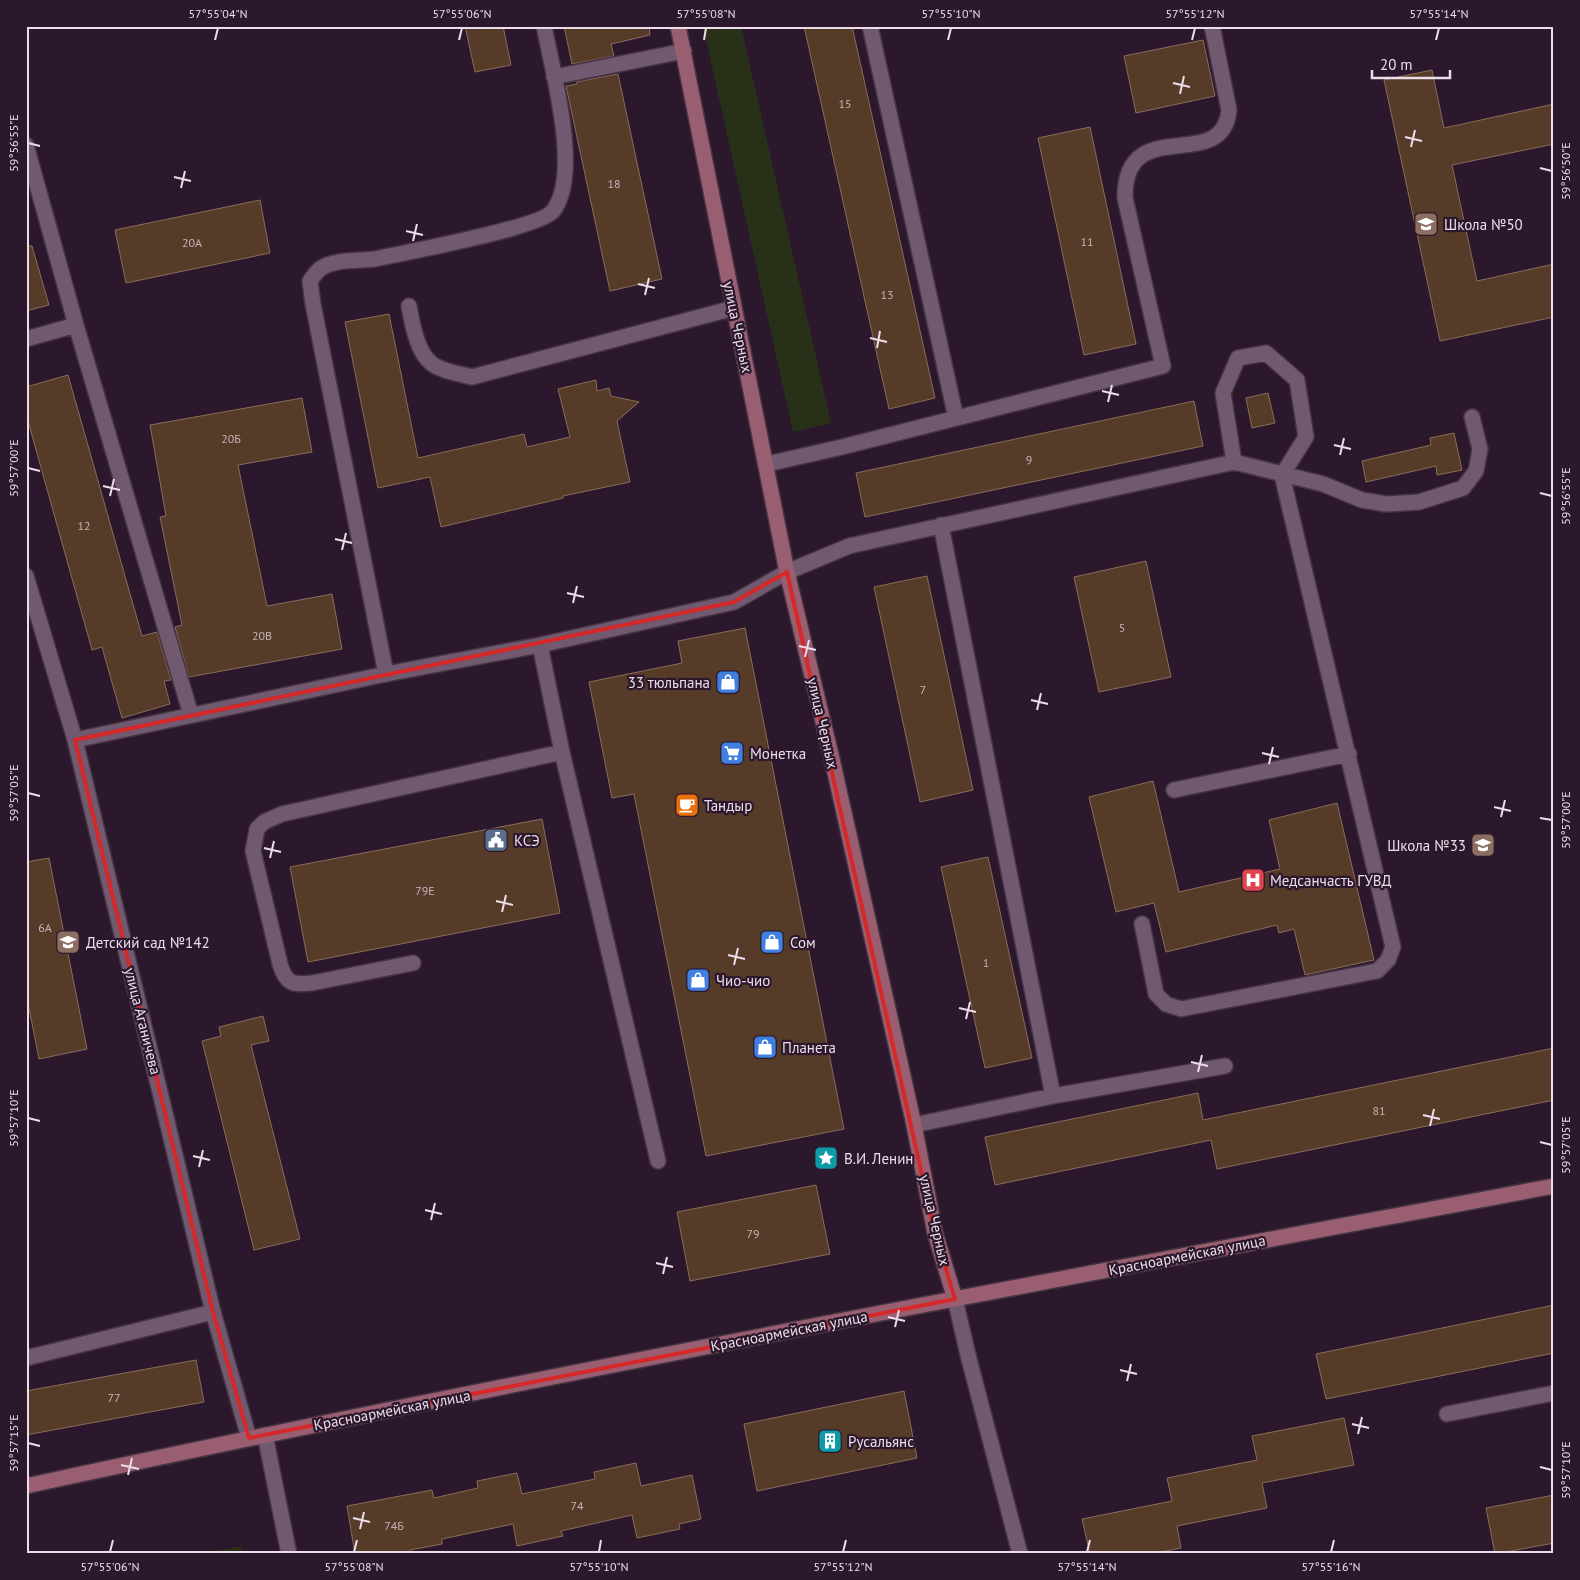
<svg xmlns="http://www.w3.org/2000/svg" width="1580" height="1580" font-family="'PT Sans',sans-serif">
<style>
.green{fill:#283118}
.building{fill:#573b29;stroke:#8a6c5a}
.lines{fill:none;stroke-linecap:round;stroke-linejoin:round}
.lane-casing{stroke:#433343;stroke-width:18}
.street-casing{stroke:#433343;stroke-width:18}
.secondary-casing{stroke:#433343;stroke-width:18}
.lane{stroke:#715970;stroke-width:15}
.street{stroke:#715970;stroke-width:15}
.secondary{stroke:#995f70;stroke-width:15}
.marked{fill:none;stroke:#d62828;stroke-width:4;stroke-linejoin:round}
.ticks{fill:none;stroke:#ebddea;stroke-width:2}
.labels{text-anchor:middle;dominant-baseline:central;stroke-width:4.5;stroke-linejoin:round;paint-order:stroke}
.number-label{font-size:12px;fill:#c6b4ba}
.poi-label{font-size:15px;fill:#ebddea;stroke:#2c182c;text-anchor:start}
.street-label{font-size:15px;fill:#ebddea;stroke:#2c182c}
.neatline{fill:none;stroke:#ebddea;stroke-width:2}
.ticks-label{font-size:12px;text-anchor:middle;fill:#ebddea}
</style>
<rect width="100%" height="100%" fill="#2c182c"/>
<path class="green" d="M 703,26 L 741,26 L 831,423 L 793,432 Z
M 241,1546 L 242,1554 L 202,1554 Z"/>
<path class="building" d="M 465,26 L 503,26 L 511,65 L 475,72 Z
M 564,26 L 649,26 L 650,35 L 611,44 L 614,56 L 572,64 Z
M 804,26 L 852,26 L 935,398 L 889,409 Z
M 1203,40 L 1215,96 L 1136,113 L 1124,56 Z
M 1432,70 L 1444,128 L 1554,104 L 1554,144 L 1452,165 L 1477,281 L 1554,264 L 1554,317 L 1440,341 L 1384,80 Z
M 618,74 L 662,279 L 610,291 L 566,86 L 577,84 L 576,82 Z
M 1090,127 L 1136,344 L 1084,355 L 1038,138 Z
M 260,200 L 270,253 L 126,283 L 115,230 Z
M 26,246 L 32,246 L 49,305 L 26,311 Z
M 389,314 L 418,458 L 524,434 L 527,447 L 570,437 L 558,389 L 596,380 L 597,391 L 609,388 L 611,396 L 639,402 L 617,421 L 630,482 L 563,496 L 563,498 L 441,527 L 430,477 L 378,488 L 345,322 Z
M 68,375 L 142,636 L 157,632 L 171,680 L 164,681 L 170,704 L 122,718 L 102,647 L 92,650 L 26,414 L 26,387 Z
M 1268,393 L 1275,423 L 1252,428 L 1246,398 Z
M 302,398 L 312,452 L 238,465 L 267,606 L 332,594 L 342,649 L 189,677 L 175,627 L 182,625 L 160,517 L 166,516 L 150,425 Z
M 1194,401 L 1203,446 L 865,517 L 856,473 Z
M 1454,433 L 1462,470 L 1437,475 L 1436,466 L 1366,482 L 1362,461 L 1431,445 L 1430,438 Z
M 1146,561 L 1171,677 L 1099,692 L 1074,577 Z
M 927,576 L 973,790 L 920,802 L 874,587 Z
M 745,628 L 844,1129 L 706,1156 L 634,794 L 612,798 L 589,682 L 682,663 L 678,641 Z
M 1153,781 L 1179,892 L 1280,869 L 1269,820 L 1337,803 L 1374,960 L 1305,975 L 1294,929 L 1279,933 L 1277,925 L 1166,952 L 1154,903 L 1116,912 L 1089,797 Z
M 542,819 L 560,913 L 308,962 L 290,867 Z
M 988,857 L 1032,1058 L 985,1068 L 941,867 Z
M 49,858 L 87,1049 L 39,1059 L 26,993 L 26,862 Z
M 263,1016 L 269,1041 L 251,1045 L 300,1239 L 254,1250 L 202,1041 L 221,1036 L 219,1027 Z
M 1554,1048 L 1554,1100 L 1217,1169 L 1211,1140 L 995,1185 L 985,1137 L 1198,1093 L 1203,1120 Z
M 816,1185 L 830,1254 L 690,1281 L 677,1212 Z
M 1554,1305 L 1554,1353 L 1326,1399 L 1316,1354 Z
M 196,1360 L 204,1402 L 26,1435 L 26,1391 Z
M 904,1391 L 917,1458 L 757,1491 L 744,1424 Z
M 1344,1418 L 1354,1465 L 1262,1483 L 1267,1508 L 1177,1526 L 1181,1548 L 1151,1554 L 1090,1554 L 1082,1519 L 1172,1501 L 1167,1478 L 1257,1460 L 1252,1436 Z
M 636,1463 L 641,1486 L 692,1475 L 701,1519 L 679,1524 L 680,1529 L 637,1538 L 632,1515 L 561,1531 L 563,1536 L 517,1546 L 513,1524 L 442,1539 L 442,1544 L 410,1550 L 410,1554 L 355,1554 L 347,1506 L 432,1490 L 434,1498 L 478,1488 L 477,1481 L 517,1473 L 522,1494 L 595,1479 L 594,1472 Z
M 1554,1495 L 1554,1543 L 1495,1554 L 1486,1508 Z"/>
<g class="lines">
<g class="lane-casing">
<path id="lane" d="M 870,26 L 956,418
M 554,77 L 684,51
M 26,145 L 76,325
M 409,306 C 412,323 417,352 431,363 C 440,371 461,374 472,377 L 734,308
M 26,339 L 76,325 L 191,715
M 767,464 L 842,447 L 1163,366 L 1125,198 C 1124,111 1223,176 1229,110 L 1212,26
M 941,525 L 1053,1096
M 787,572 L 849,546 L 1234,462 L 1323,484 L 1362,500 L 1386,504 L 1419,502 L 1463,488 L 1476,471 L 1480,449 L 1472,417
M 540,645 L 562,752 L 658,1161
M 386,674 L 313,304 L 310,281 C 313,277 316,272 320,269 C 332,259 359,261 375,259 C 402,253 540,228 553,211 C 582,174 552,70 544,26
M 1174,790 L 1349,754
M 1142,924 L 1156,994 L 1166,1004 L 1181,1009 L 1377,971 L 1388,960 L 1393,947 L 1282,475 L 1306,437 L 1297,380 L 1266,353 L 1238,358 L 1223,393 L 1234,462
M 413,963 L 312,983 C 292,985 286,984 280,964 L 253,851 L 257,829 L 264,822 L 282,814 L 562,752
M 914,1125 L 1053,1096 L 1225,1066
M 955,1299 L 968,1355 L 1020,1554
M 26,1358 L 213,1312
M 1447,1414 L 1554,1393
M 265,1435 L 289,1554"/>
</g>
<g class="street-casing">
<path id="street" d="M 26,576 L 75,740 L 213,1312 L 249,1438
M 75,740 L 386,674 L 540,645 L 734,602 L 787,572"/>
</g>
<g class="secondary-casing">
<path id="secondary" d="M 678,26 L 787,572 L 832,759 L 914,1125 L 935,1233 L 955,1299
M 26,1486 C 533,1376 1044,1282 1554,1186"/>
</g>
<use href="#lane" class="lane"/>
<use href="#street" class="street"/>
<use href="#secondary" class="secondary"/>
</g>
<path class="marked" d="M 787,572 L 935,1233 L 955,1299 L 249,1438 L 213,1312 L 75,740 L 734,602 Z"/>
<path class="ticks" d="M 215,40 L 218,28M 459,40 L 462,28M 704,40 L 706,28M 948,40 L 951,28M 1192,40 L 1195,28M 1436,40 L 1439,28M 1173,83 L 1190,87M 1180,94 L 1184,76M 1405,137 L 1422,141M 28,143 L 40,146M 1411,147 L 1415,130M 1540,168 L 1552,171M 174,177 L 191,181M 181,188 L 185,171M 406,231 L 423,235M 413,241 L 417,224M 638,284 L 655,288M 645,295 L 649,278M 870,338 L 887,342M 877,348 L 880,331M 1102,391 L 1119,395M 1108,402 L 1112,385M 1334,445 L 1351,449M 1340,455 L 1344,438M 28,468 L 40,471M 103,486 L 120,490M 1540,493 L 1552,496M 110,496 L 114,479M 335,539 L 352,543M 342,550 L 346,533M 567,593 L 584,597M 573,603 L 577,586M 799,646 L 816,650M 805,657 L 809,640M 1031,700 L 1048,704M 1037,710 L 1041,693M 1262,753 L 1279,757M 1269,764 L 1273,747M 28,793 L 40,796M 1494,807 L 1511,811M 1501,817 L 1505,800M 1540,818 L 1552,820M 264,848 L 281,852M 270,858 L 274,841M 496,901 L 513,905M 502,912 L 506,895M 728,955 L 745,959M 734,965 L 738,948M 959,1008 L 976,1012M 966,1019 L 970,1002M 1191,1062 L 1208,1066M 1198,1072 L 1202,1055M 1423,1115 L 1440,1119M 28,1118 L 40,1121M 1430,1126 L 1434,1109M 1540,1142 L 1552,1145M 193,1156 L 210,1160M 199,1167 L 203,1150M 425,1210 L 442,1214M 431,1220 L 435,1203M 656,1263 L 673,1267M 663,1274 L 667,1257M 888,1317 L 905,1321M 895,1327 L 899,1310M 1120,1370 L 1137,1374M 1127,1381 L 1131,1364M 1352,1424 L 1369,1428M 1358,1434 L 1362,1417M 28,1443 L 40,1446M 121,1465 L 139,1469M 1540,1467 L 1552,1470M 128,1475 L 132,1458M 353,1518 L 370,1522M 360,1529 L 364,1512M 110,1552 L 113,1540M 354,1552 L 357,1540M 599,1552 L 601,1540M 843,1552 L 846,1540M 1087,1552 L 1090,1540M 1331,1552 L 1334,1540"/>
<defs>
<g id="school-square" transform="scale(1.25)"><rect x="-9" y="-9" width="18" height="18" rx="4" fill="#8d6e63" stroke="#2c182c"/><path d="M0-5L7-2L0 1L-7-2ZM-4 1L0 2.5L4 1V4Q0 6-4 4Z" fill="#fff"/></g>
<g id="shop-square" transform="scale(1.25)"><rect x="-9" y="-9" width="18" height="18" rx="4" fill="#3f7fe0" stroke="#2c182c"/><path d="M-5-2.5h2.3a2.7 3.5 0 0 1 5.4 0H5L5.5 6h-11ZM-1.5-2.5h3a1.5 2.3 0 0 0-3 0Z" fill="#fff"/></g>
<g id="supermarket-square" transform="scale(1.25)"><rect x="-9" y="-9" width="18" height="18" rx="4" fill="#3f7fe0" stroke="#2c182c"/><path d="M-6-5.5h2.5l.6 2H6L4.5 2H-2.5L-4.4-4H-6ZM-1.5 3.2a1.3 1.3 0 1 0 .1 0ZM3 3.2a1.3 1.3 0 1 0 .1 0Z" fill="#fff"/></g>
<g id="cafe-square" transform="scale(1.25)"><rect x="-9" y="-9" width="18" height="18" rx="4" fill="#e8710a" stroke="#2c182c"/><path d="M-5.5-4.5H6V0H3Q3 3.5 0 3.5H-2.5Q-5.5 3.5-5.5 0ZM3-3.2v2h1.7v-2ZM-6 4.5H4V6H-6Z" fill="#fff"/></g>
<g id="civic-square" transform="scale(1.25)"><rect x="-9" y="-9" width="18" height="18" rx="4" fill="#5c6f8a" stroke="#2c182c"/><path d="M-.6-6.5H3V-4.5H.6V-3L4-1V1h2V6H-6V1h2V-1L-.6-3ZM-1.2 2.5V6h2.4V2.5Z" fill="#fff"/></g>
<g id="hospital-square" transform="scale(1.25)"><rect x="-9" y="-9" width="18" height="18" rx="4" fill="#e0444e" stroke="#2c182c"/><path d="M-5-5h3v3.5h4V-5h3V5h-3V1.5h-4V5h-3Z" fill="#fff"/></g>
<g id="sight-square" transform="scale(1.25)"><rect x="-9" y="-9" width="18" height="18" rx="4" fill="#0f9aa8" stroke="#2c182c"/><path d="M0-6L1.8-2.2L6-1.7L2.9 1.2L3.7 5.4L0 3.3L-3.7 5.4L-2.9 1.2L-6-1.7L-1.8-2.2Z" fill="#fff"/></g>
<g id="building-square" transform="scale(1.25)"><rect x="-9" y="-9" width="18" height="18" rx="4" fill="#0f9aa8" stroke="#2c182c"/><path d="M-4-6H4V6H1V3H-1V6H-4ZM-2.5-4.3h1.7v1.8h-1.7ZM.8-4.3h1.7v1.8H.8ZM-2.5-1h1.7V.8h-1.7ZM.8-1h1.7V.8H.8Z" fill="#fff"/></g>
</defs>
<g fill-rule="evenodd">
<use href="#school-square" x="1426" y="224"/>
<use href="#shop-square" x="728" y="682"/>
<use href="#supermarket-square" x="732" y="753"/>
<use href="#cafe-square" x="687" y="805"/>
<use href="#civic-square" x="496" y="840"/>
<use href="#school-square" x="1483" y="845"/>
<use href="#hospital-square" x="1253" y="880"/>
<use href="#school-square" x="68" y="942"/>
<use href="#shop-square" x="772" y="942"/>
<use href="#shop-square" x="698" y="980"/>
<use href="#shop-square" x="765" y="1047"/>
<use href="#sight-square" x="826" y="1158"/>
<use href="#building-square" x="830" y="1441"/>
</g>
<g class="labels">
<g class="number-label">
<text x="845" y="103">15</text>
<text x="614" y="183">18</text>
<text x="1087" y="241">11</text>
<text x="192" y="242">20А</text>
<text x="887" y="294">13</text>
<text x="231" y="438">20Б</text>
<text x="1029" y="459">9</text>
<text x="84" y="525">12</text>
<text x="1122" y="627">5</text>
<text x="262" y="635">20В</text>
<text x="923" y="689">7</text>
<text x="425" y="890">79Е</text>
<text x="45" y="927">6А</text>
<text x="986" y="962">1</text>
<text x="1379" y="1110">81</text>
<text x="753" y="1233">79</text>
<text x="114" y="1397">77</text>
<text x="577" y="1505">74</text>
<text x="394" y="1525">74Б</text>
</g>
<g class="poi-label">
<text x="1444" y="224">Школа №50</text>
<text x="710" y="682" text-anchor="end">33 тюльпана</text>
<text x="750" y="753">Монетка</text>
<text x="704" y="805">Тандыр</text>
<text x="514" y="840">КСЭ</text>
<text x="1466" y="845" text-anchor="end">Школа №33</text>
<text x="1270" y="880">Медсанчасть ГУВД</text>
<text x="86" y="942">Детский сад №142</text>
<text x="790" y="942">Сом</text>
<text x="716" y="980">Чио-чио</text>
<text x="782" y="1047">Планета</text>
<text x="844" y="1158">В.И. Ленин</text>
<text x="848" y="1441">Русальянс</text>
</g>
<g class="street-label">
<text transform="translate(738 327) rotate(78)">улица Черных</text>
<text transform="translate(823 723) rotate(77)">улица Черных</text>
<text transform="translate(143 1021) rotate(76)">улица Аганичева</text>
<text transform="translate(935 1220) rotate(77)">улица Черных</text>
<text transform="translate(1187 1255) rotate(-11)">Красноармейская улица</text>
<text transform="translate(789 1331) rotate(-11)">Красноармейская улица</text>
<text transform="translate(392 1410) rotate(-11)">Красноармейская улица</text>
</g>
</g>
<rect width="1580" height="1580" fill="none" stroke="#2c182c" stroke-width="55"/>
<path d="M1372 70v8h78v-8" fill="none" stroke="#ebddea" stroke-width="2.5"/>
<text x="1380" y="70" font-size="15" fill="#ebddea" stroke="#2c182c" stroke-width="4" paint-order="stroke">20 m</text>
<rect x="28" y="28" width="1524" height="1524" class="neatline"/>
<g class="ticks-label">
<text x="218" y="18">57°55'04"N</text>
<text x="462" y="18">57°55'06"N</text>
<text x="706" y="18">57°55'08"N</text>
<text x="951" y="18">57°55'10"N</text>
<text x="1195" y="18">57°55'12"N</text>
<text x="1439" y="18">57°55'14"N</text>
<text transform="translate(14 143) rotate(-90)" y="4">59°56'55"E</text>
<text transform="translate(1566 171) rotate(-90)" y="4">59°56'50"E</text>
<text transform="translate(14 468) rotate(-90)" y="4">59°57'00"E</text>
<text transform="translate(1566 496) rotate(-90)" y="4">59°56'55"E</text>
<text transform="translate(14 793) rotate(-90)" y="4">59°57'05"E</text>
<text transform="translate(1566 820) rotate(-90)" y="4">59°57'00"E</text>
<text transform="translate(14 1118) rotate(-90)" y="4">59°57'10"E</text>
<text transform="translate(1566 1145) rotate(-90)" y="4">59°57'05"E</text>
<text transform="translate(14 1443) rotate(-90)" y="4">59°57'15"E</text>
<text transform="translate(1566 1470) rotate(-90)" y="4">59°57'10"E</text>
<text x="110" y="1571">57°55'06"N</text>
<text x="354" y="1571">57°55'08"N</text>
<text x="599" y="1571">57°55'10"N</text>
<text x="843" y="1571">57°55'12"N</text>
<text x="1087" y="1571">57°55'14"N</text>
<text x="1331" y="1571">57°55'16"N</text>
</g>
</svg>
